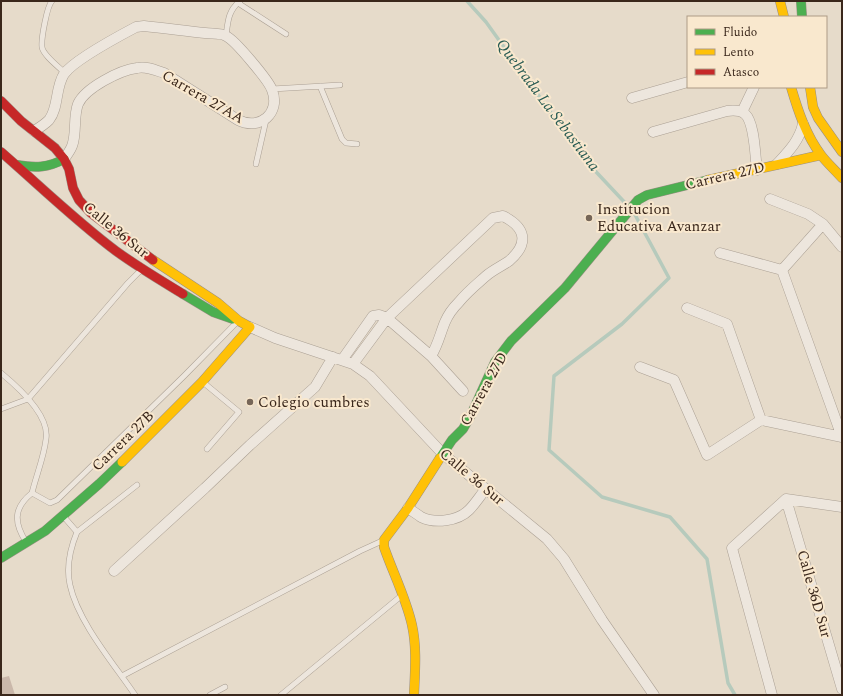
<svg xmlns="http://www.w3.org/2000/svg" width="843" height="696" font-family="Spectral,serif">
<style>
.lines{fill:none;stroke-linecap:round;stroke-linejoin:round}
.stream{stroke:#b6cabc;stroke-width:3.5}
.building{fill:#cab8aa}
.lane-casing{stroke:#aba094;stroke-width:6}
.street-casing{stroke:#aba094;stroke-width:11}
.fast-casing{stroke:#9a8f84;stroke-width:10}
.slow-casing{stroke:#9a8f84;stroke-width:10}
.jam-casing{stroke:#9a8f84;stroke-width:10}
.lane{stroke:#ede6dd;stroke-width:5}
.street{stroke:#ede6dd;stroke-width:10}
.fast{stroke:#4caf50;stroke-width:9}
.slow{stroke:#ffc107;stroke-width:9}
.jam{stroke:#c62828;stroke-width:9}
.poi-dot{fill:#766658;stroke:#f9e8ce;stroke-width:1.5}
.labels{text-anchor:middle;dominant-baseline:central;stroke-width:4;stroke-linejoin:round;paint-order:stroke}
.street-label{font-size:15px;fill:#3a271b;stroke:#f9e8ce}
.poi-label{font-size:15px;fill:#3a271b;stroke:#f9e8ce;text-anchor:start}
.water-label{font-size:16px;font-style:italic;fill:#285b53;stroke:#f9e8ce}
</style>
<rect width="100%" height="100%" fill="#e6dbca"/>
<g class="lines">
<path class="stream" d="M 467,1 L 486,22 L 584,159 L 629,207
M 633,211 L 669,278 L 622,324 L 554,376 L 549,450 L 602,497 L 670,517 L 707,559 L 728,683 L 735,695"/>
</g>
<path class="building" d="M 9,676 L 15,695 L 1,695 L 1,678 Z"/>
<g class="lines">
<g class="lane-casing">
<path id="lane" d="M 52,1 C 47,6 41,39 42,47 C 43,55 59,67 65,73
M 238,3 L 286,34
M 226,36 C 228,21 228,11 240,1
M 320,86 L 342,139 L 346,143 L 357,144
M 272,89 L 340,85
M 256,164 L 266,120
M 1,373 C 18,387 50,415 46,439 C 44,457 36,476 32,493
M 204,383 L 239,412 L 207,449
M 1,409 L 28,399 L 128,283 L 141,270
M 64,517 L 77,532 C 70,549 66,567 70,585 C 78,622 114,664 135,695
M 77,532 L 137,485
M 26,542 C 14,523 13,508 32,493 L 50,503 L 57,500 L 184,376 L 238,321
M 122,676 L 360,551 L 382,541
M 210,695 L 225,687
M 281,695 L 401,596"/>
</g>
<g class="street-casing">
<path id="street" d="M 632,98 L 688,82
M 742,112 L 754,87
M 34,131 C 39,128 45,124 49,120 C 59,107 55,88 64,74 C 74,60 119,36 136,27 L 144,26 C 165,28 185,31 205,33 C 212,34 221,33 226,36 C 235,40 269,81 272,90 C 281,113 260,131 238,120 L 164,73 C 155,70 146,66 137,68 C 120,70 85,88 78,104 C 73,117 77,133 72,146 C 70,151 67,155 64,159
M 653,132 L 727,111 C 734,110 740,110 745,114 C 755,123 755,157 757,170
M 777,164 C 789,151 799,141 803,124
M 770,199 L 808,214 L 823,224 L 842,247
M 823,224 L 782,270 L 842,437
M 720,253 L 782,270
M 687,308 L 727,324 L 761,420
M 250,327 L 275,338 L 353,364 L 370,376 L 443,454 L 547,539 L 564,559 L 602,620 L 654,695
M 342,360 L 373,316 L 379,315 L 387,318 L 431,356 L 463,391
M 353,364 L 387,318 L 493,218 L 503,216 C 525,227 530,243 509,261 C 502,266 493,270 486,276 C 477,284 467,292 459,302 C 454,307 448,315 445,322 C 440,334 438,345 431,356
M 640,367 L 674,380 L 707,455 L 761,420 L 842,437
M 786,499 L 842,689
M 408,508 C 412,511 417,514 421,517 C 435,524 458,521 469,510 C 475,504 480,496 485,490
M 114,571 L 205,488 L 250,445 L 315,387 L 333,357
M 772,695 L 732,548 L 786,499 L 842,507"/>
</g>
<g class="fast-casing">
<path id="fast" d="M 801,1 L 802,17
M 17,165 C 35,168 48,168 64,159
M 183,294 L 213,312 L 233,319
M 440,458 L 452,440 L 463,429 L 471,415 L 495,362 L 511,341 L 565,288 L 638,200 L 647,195 L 708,180
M 1,558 L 45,531 L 99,484 L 122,462"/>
</g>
<g class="slow-casing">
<path id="slow" d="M 780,1 L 784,17
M 791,87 C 798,111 806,135 821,155 C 827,163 835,170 842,178
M 810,87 L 813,107 L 818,118 L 842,152
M 708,180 L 821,155
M 122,462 L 202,382 L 250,327 L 239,321 L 218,303 L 153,260
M 414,695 C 415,671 417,648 412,625 C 406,598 393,573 384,547 L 384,540 L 408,508 L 440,458"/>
</g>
<g class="jam-casing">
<path id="jam" d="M 1,101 L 21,121 L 55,148 L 64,159 L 69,169 L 73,188 L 79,200 L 91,213 L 153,260
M 1,152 C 39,185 76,221 116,251 C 138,267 160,280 183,294"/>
</g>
<use href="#lane" class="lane"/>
<use href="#street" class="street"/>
<use href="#fast" class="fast"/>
<use href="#slow" class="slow"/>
<use href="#jam" class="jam"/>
</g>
<g class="poi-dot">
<circle cx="589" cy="218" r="4"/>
<circle cx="250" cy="402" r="4"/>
</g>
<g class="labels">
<g class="street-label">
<text transform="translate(203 97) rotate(30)">Carrera 27AA</text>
<text transform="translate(725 176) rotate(-13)">Carrera 27D</text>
<text transform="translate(116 230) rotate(39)">Calle 36 Sur</text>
<text transform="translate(484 389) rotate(-61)">Carrera 27D</text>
<text transform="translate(123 441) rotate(-44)">Carrera 27B</text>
<text transform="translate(472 477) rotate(40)">Calle 36 Sur</text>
<text transform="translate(814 594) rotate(74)">Calle 36D Sur</text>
</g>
<g class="poi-label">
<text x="597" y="209">Institucion<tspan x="597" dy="17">Educativa Avanzar</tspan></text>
<text x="258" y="402">Colegio cumbres</text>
</g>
<g class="water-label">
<text transform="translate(548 105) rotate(53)">Quebrada La Sebastiana</text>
</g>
</g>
<rect width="843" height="696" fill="none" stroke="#3a271b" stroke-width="4"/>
<rect x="687" y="16" width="140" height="72" fill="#f9e8ce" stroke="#ad9b86"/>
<rect x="695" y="29" width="20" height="6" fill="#4caf50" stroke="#ad9b86"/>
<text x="723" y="36" font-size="12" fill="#3a271b">Fluido</text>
<rect x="695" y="49" width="20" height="6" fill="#ffc107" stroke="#ad9b86"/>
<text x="723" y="56" font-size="12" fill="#3a271b">Lento</text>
<rect x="695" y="69" width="20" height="6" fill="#c62828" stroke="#ad9b86"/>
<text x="723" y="76" font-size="12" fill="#3a271b">Atasco</text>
</svg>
